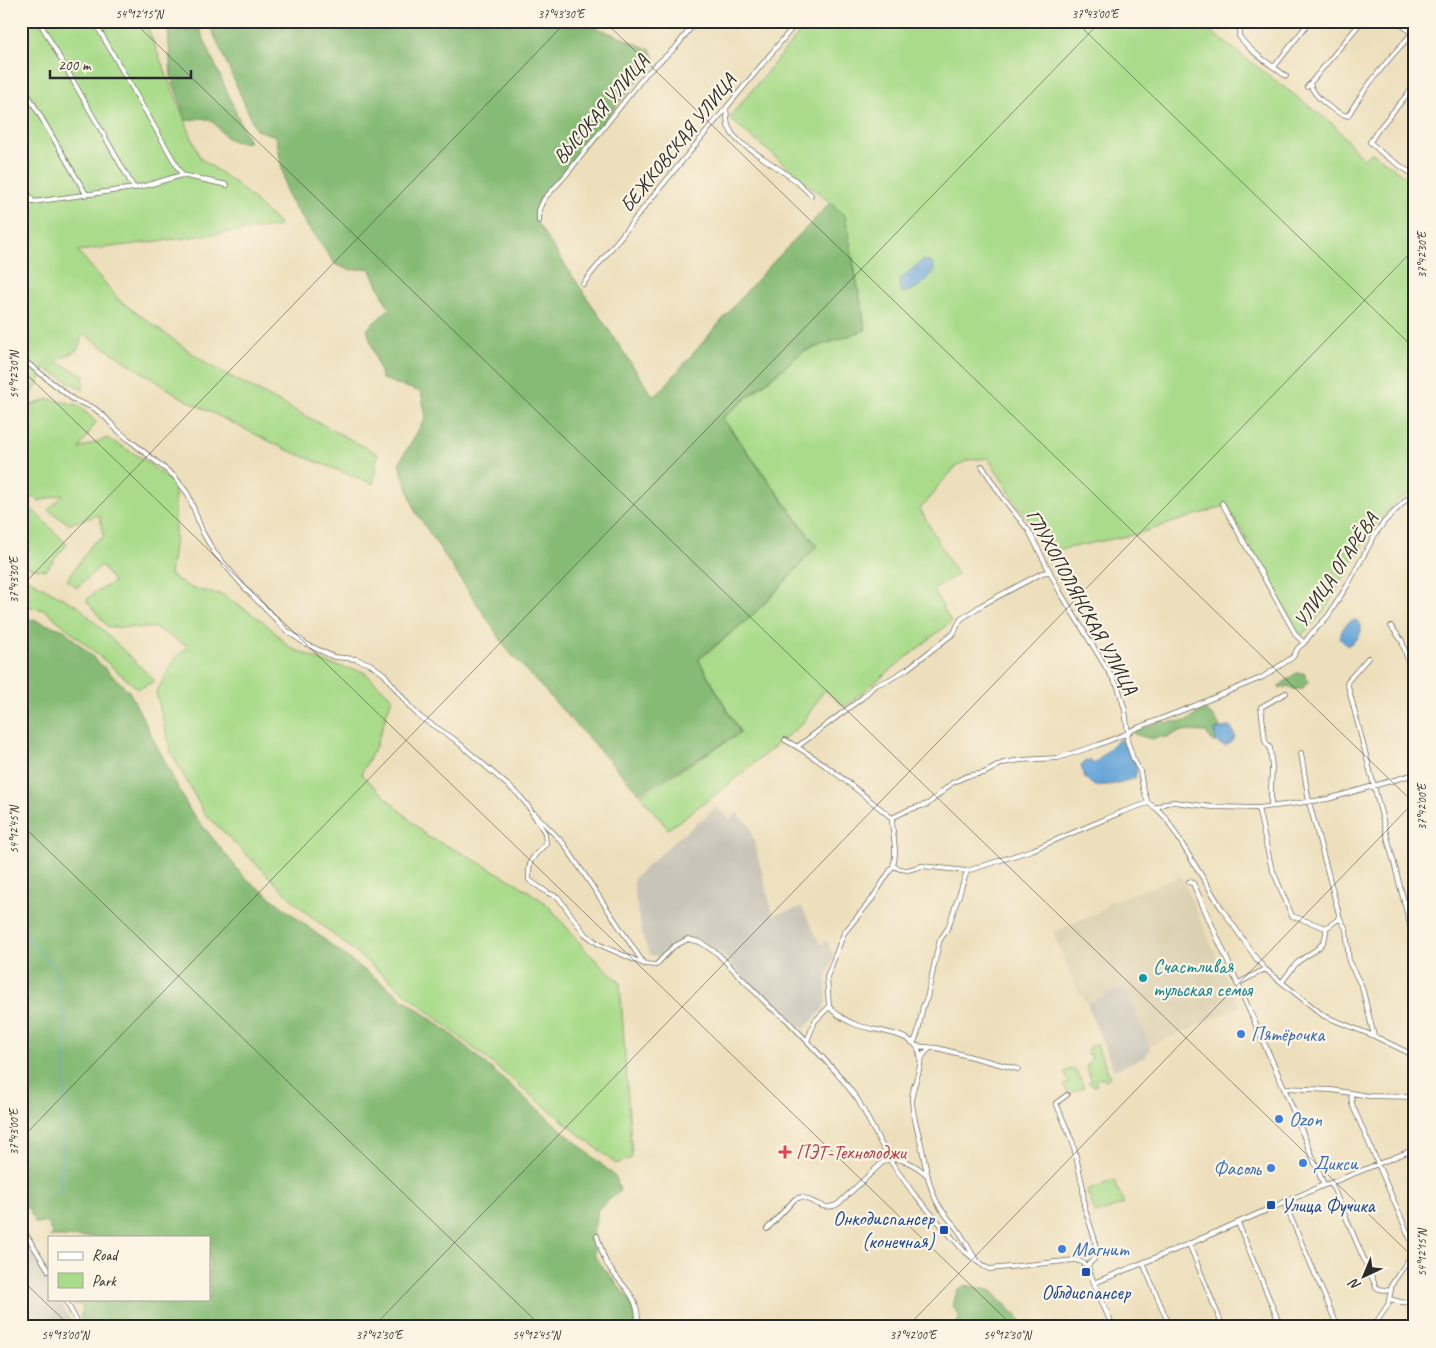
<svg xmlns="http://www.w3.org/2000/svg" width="1436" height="1348" font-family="Caveat,sans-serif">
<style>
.built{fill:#dbd0b1}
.industrial{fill:#c8c4b8}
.green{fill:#a9db8a;stroke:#6a835a}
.forest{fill:#86bb76;stroke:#587350}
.water{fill:#66a6d9;stroke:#486882}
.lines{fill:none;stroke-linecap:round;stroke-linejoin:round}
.stream{stroke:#66a6d9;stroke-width:1}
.minor-casing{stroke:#6f6a5e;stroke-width:5.5}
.tertiary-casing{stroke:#6f6a5e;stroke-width:6}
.minor{stroke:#fff;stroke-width:4}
.tertiary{stroke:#fff;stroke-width:4.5}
.ticks{fill:none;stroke:#2b2b2b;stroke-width:1;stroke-opacity:0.45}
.culture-dot{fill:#0f9aa8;stroke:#fcf5e5;stroke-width:2}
.shop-dot{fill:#3f7fe0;stroke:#fcf5e5;stroke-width:2}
.health-dot{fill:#e0444e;stroke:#fcf5e5;stroke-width:2}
.transit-dot{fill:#1a4fb4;stroke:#fcf5e5;stroke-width:2}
.labels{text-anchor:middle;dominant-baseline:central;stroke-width:4.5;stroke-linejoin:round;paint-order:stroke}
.street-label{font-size:20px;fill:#2b2b2b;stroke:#fcf5e5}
.culture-label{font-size:20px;fill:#0d838f;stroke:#fcf5e5;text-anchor:start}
.shop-label{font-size:20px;fill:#366cbe;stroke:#fcf5e5;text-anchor:start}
.health-label{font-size:20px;fill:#be3a42;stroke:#fcf5e5;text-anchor:start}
.transit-label{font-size:20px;fill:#164399;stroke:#fcf5e5;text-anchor:start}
.neatline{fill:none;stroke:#2b2b2b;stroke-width:2}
.ticks-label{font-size:12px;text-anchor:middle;fill:#2b2b2b}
</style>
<rect width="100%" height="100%" fill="#fcf5e5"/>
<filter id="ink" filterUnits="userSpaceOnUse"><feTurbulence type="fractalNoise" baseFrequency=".02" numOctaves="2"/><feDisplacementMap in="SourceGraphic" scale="10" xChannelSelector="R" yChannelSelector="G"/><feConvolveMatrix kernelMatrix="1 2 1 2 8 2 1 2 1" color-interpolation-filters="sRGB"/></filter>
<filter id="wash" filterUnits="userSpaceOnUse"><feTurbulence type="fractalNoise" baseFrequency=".0096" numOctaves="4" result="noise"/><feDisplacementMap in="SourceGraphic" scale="20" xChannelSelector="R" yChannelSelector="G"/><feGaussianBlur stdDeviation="1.12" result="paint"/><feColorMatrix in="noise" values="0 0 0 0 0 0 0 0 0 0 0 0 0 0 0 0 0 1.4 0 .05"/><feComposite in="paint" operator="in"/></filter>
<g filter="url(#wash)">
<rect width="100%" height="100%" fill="#eddfbc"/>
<path class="built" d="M1181,876l58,131 -89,39 -26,-59 -37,17 -5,-10 -3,1 -26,-63 50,-22 4,-7z"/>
<path class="industrial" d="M716,808h2l12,12 7,-7 13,13 23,89 29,-8 18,37 7,-3 7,16 -8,22 1,19 -4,11 -19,20 -9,-8 -24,-15 -51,-54 -19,-11 -14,-4 -14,8 -12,12 -11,-2 -7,-17 -9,-48v-12l37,-34z
M1124,987l26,59 -2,7 -3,4 -31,13 -27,-66z
M21,1234l5,7 23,41v17h9l16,28h-53z"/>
<path class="green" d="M21,21h124l55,137 38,27 43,41 -203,25 41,49 88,64 171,90 -5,30 -86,-34 -103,-51 -101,-65 -5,15 -22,13 28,13 -1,15 -39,-22 -5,14 -14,25 24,-8 29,6 18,17 -17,27 28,-11 33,19 35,27v54l-5,37 21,13 32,7 41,27 27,26 39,16 34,8 28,26 -16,48 -15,28 67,63 32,15 58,32 29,20 40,48 33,30 12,176 -16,6 -314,-255 -98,-96 -33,-61 -15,-59 21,-38 12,-8 -33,-19 -48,-1 -22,-27 8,-7 20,-11 -13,-17 -24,23 -10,-8 26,-37 11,-6 -5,-22 -30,9 -21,-14 16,-16 -25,7 -7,-5 -3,10 38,38 -21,26 -15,-2 -10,-6z
M809,21h388l137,104 29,34 9,-7 43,32v306l-21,13 -31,39 -39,70 -24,25 -73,-132 -90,29 -84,17 -34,-44 -31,-49 -19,2 -11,5 -21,22 -3,7 -14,15 37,66 -24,14 18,33 -107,85 -19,-17 -6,8 -16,25 -79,65 -56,41 -28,-34 101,-62 -42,-73 53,-44 29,-29 36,-41 -94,-128 80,-66 63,-22 -21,-115 -116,-97z
M21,575l58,32 76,74 -17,8 -93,-79 -24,-5z
M1096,1043l14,34 -5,3 -2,-3 -8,3 2,5 -3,1 -6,-4 4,-2 -6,-12 6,-12 -1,-2 -3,1 -1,-4 2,-4z
M1074,1068l4,6 6,13 -16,7 -4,-9 5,-2 -5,-11z
M1114,1180l10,24 -28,10 -9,-23z"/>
<path class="forest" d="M165,21h31l53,121c-31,3 -25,-18 -43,-23 -6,-2 -14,1 -20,2l-15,-45 -3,-48z
M208,21h373l70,29 4,8 -91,114 -22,23 -6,13 1,15 116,173 6,-3 101,-117 70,-73 15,12 20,115 -62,21 -81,67 94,128 -35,40 -29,30 -54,43 42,74 -101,60 -130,-141 -94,-141 -16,-48 27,-46 -5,-25 -39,-13 -15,-50 22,-20 -19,-41 -20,2 -14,-5 -27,-36 -22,-34 -11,-59 -20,-6z
M21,616l43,14 65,61 60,118 54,67 105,82 102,75 166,144 4,14 -22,18 -5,24 2,24 35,43 5,14 -1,13h-549l-5,-10 3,-8 -2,-4 -8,-1 -3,-5h139v-62h-159l2,-4 -5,-10h-12l-7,-16 -7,3z
M1296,673h8l4,9 -6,7h-9l-5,-3 -8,3 -1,-3 7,-5z
M1206,711c7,5 12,9 14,17l-4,1 -2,5 4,6 -2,2h-3l-7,-10 -23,-1 -8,2 -6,4h-11l-6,2 -18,-5v-4l16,-4 11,-6 7,3c7,-3 13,0 20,-3 9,-5 7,-7 18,-9z
M966,1285l26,6 36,36h-75l7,-9 -7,-12 4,-16z"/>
<path class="water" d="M923,260l9,3 3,7c-10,13 -17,19 -33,23l-3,-7 1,-7z
M1356,620l4,3c4,12 -4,17 -13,23l-7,-7c1,-10 7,-18 16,-19z
M1229,727l4,3 2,7 -4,6 -6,3c-10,-2 -10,-6 -10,-15l5,-3z
M1118,740h4l12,20 3,9 -2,9 -20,6 -20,2c-8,-5 -13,-11 -14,-21l4,-4 5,-1 3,4 3,-2z"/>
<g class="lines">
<path class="stream" d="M21,930l33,37 11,52v78l-5,100"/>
</g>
</g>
<g filter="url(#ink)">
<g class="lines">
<g class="minor-casing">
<path id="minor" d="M39,21l95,167
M94,21l88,154
M1246,21l-6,9 -1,6c12,17 31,28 47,40
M1397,21l10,8 8,9
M1274,67l36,-46
M21,83l65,111
M1310,84c4,13 24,29 38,32 11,-20 27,-40 42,-58 8,-10 18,-18 25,-30
M1415,85l-37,45 -8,12 13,12 32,22
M1307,87l55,-66
M726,108l2,18 5,9 8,8 54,37 16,15
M21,181l12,21
M21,198l12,4 101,-14 14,-3 34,-10 45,10
M539,221v-11l5,-11 22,-24 80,-101 30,-27 20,-26
M583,284l67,-84 148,-179
M21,358l53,42 20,8 11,9 10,11 13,11 46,37 14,18 15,39 11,19 30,35 43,44 19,13 28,13 22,2 14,5 14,10 26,33 10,10 34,22 64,55 10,12 17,27 1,11c-14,13 -18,16 -17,36l19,13 10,4 27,37 15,11 44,19 12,1 17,-18 15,-8 12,3 18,12 51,52 18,14 51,54 20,26 31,59 24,34 50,57 16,13
M1222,503l74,132 8,8 -6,5 -5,9 -30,20 -67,28 -64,25 -4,3 -1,7 6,18 7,13 3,17 5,15 8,5 10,10 56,91 36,52 7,8 59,47 50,20 41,20
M1415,571l-2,6 2,4
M1391,626l11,15 13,44
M1304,643l6,-8 18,-19 19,-30 29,-53 9,-12 22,-22 8,-4
M1368,658l-21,24 68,262
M785,740c39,21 73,51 107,78 0,17 6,32 1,48l-21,33 -28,34 -17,44 2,30c8,8 17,14 28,18 17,6 49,7 60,22 10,17 -5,35 -5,52 0,14 5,28 8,41 5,20 7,43 17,62 6,13 18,22 25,34 8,12 13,29 28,33l85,-9c14,2 14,11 19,23
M797,747l65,-49 13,-13 14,-5 18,-11 47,-36 3,-7 4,-7 21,-14 60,-32 6,-1
M1301,753l8,49 31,116 6,11 3,33 13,25 12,49
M1271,806v-17l1,-22 -2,-19 -5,-7 -4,-34 25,-14
M1156,808l10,-5 8,-1 38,5 46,1 26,-3 44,-6 87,-25
M1258,808l13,58 21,50 34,12 14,-10
M534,813l30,31 80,120
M892,818l16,-8 20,-6 24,-21 15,-7 17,-3 19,-10 18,-3 37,-2 40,-13 30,-12 -3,-23 -7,-23 -58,-95 -31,-61 -27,-34 -20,-31
M893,866l7,3 8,1 14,-4 45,5 65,-21 90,-38 26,-9
M1404,903l11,-4
M1282,982c5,-6 9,-13 15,-19 13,-12 30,-13 29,-35
M1237,984l28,-15
M807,1041l8,-20 14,-14
M911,1042l4,-2 3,-8 5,-26 4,-8 11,-51 2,-7 8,-12 19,-57
M916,1046l21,2 81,21
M921,1060l3,-6 6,-6
M1284,1088l48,2 37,6 46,1
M1351,1094l1,10 63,146 -23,34 -4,21 -15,22
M1067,1095l-11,8 17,40 10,45 1,18 11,34 1,14 -2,5 -7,7
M1331,1183l84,-34
M1324,1185l7,-2 45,104 3,2 12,2
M1284,1202l54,125
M21,1223l6,13 22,35
M1238,1223l43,104
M767,1229l28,-30 7,-2c12,4 23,15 36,7l46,-43c17,-6 32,4 44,15
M597,1236c3,8 5,18 9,26 15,26 34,30 32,65
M1189,1244l34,83
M1143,1263l27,64
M65,1299l15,28
M1390,1299l10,3 15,1"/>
</g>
<g class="tertiary-casing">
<path id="tertiary" d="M1113,1327l-19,-44 95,-39 135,-59 -40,-97 -91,-205 -4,-1"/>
</g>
<use href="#minor" class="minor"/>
<use href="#tertiary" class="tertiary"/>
</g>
</g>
<path class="ticks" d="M133,21l1282,1238M604,21l811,783M1075,21l340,328M21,34l13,-13M21,369l993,958M21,587l546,-566M21,824l521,503M21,1139l1080,-1118M21,1279l50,48M373,1327l1042,-1079M907,1327l508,-526"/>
<circle class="culture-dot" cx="1143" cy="978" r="5"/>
<g class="shop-dot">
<circle cx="1241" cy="1034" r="5"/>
<circle cx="1279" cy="1119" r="5"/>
<circle cx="1303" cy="1163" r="5"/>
<circle cx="1271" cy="1168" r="5"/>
<circle cx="1062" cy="1249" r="5"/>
</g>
<path class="health-dot" d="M782.5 1144.5h5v5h5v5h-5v5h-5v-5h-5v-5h5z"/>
<g class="transit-dot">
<rect x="1266" y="1200" width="10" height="10" rx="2.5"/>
<rect x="939" y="1225" width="10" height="10" rx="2.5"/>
<rect x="1081" y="1267" width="10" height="10" rx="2.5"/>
</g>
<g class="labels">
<g class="street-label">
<text transform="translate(601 109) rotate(-50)">ВЫСОКАЯ УЛИЦА</text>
<text transform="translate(678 143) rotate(-51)">БЕЖКОВСКАЯ УЛИЦА</text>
<text transform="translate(1336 570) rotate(-56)">УЛИЦА ОГАРЁВА</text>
<text transform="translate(1082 602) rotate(61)">ГЛУХОПОЛЯНСКАЯ УЛИЦА</text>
</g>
<g class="culture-label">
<text x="1153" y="966">Счастливая<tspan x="1153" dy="23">тульская семья</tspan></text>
</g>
<g class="shop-label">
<text x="1251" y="1034">Пятёрочка</text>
<text x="1289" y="1119">Ozon</text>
<text x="1313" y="1163">Дикси</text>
<text x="1261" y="1168" text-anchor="end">Фасоль</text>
<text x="1072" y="1249">Магнит</text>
</g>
<g class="health-label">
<text x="796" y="1152">ПЭТ-Технолоджи</text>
</g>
<g class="transit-label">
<text x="1281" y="1205">Улица Фучика</text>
<text x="934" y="1218" text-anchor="end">Онкодиспансер<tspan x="934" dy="23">(конечная)</tspan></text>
<text x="1086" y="1292" text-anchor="middle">Облдиспансер</text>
</g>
</g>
<rect width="1436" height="1348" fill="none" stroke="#fcf5e5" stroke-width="55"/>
<rect x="48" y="1236" width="162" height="65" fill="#fcf5e5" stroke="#a8a49b"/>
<rect x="58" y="1252" width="25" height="8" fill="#ffffff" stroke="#a8a49b"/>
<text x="92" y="1260" font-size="15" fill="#2b2b2b">Road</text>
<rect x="58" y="1273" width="25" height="15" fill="#a9db8a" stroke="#a8a49b"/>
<text x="92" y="1286" font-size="15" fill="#2b2b2b">Park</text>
<g transform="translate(1364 1276) rotate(224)" stroke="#fcf5e5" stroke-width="4" paint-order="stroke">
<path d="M0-4L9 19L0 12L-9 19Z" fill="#2b2b2b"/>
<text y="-8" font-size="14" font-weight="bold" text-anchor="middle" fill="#2b2b2b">N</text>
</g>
<path d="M50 70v8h141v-8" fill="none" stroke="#2b2b2b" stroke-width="2.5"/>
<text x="58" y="70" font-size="15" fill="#2b2b2b" stroke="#fcf5e5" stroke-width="4" paint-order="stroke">200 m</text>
<rect x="28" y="28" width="1380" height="1292" class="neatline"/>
<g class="ticks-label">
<text x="139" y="18">54°12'15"N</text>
<text x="561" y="18">37°43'30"E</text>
<text x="1095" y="18">37°43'00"E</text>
<text transform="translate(1422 255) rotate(-90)" y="4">37°42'30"E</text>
<text transform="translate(14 375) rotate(-90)" y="4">54°12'30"N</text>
<text transform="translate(14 580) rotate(-90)" y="4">37°43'30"E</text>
<text transform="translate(1422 807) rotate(-90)" y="4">37°42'00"E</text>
<text transform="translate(14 830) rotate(-90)" y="4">54°12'45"N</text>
<text transform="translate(14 1132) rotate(-90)" y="4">37°43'00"E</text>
<text transform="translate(1422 1253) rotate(-90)" y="4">54°12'15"N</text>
<text x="65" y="1339">54°13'00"N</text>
<text x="379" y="1339">37°42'30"E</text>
<text x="536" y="1339">54°12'45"N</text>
<text x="913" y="1339">37°42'00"E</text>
<text x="1007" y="1339">54°12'30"N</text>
</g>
</svg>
